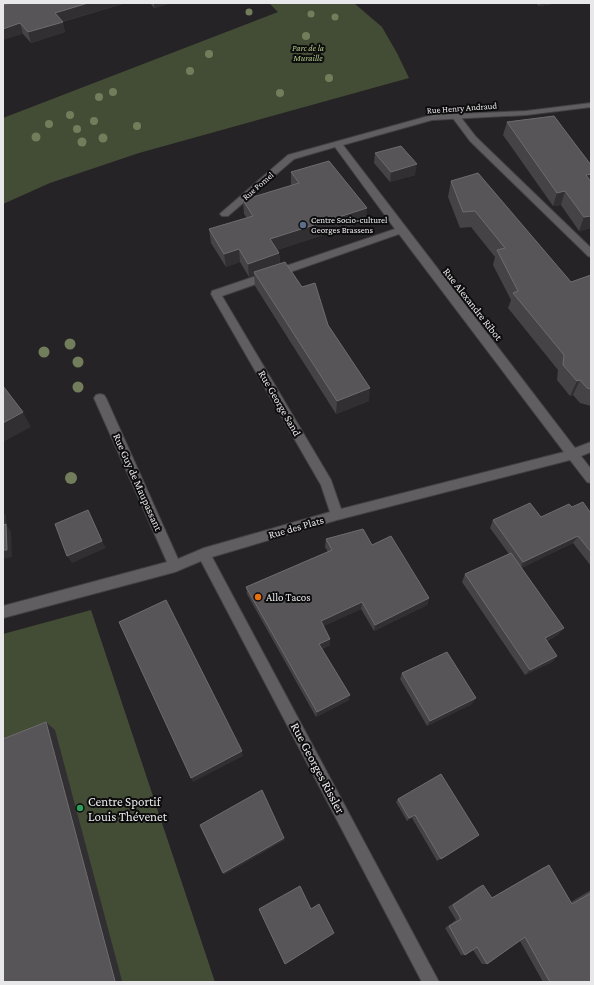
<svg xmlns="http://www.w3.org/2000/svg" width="594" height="985" font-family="'Crimson Pro',serif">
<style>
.green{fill:#434c35}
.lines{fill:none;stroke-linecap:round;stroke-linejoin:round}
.service-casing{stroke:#434143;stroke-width:2}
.minor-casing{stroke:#434143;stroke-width:2}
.service{fill:#615e61;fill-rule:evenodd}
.minor{fill:#615e61;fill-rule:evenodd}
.tree{fill:#727e5b}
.wall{fill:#454346}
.shaded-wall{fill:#312f32}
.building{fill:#575558;stroke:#6e6c6e}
.service-dot{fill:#5c6f8a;stroke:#0e0d0e;stroke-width:1.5}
.food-dot{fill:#e8710a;stroke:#0e0d0e;stroke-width:1.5}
.leisure-dot{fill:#2e9e5b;stroke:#0e0d0e;stroke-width:1.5}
.labels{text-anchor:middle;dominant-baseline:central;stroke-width:4;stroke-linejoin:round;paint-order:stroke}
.far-park-label{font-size:9px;font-style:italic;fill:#b1c987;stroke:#0e0d0e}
.far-street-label{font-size:9px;fill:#e8e7e9;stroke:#0e0d0e}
.far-poi-label{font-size:9px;fill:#e8e7e9;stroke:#0e0d0e;text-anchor:start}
.street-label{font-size:11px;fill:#e8e7e9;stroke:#0e0d0e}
.poi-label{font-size:11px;fill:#e8e7e9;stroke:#0e0d0e;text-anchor:start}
.near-street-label{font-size:13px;fill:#e8e7e9;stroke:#0e0d0e}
.near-poi-label{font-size:13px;fill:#e8e7e9;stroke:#0e0d0e;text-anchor:start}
</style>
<rect width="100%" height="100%" fill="#262326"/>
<path class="green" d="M269,3h85l28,24 15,26 12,25 -270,75 -89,30 -47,21v-86l275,-106z
M91,610l124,372h-212v-348z"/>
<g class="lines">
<g class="service-casing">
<path id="service" d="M456,114l3,1 17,22 115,111v9l-3,-1 -118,-115 -18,-24z"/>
</g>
<g class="minor-casing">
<path id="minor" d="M591,103v4l-65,8 -94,5 -89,25 232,303 16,-6v10l-10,4 10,13v14l-4,-1 -17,-22 -233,60 -125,37 227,425h-17l-221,-421 -26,11 -172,46v-12l164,-44 -73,-164 2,-3 4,-1 4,1 2,3 72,161 26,-11 126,-36 -9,-27 -110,-191 1,-3 183,-62 -60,-82 -41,12 -66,57h-6l-2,-2 2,-2 66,-57 144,-40 94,-4zM399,234l165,218 -223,57 -10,-29 -109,-184z"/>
</g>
<use href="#service" class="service"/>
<use href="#minor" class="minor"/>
</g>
<g class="tree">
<circle cx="249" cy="12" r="3.5"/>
<circle cx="311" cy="14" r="3.5"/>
<circle cx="335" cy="17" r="3.5"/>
<circle cx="306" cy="36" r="4"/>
<circle cx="209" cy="54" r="4"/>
<circle cx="190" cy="71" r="4"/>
<circle cx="329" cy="78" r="4"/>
<circle cx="113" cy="92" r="4"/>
<circle cx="280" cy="93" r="4"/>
<circle cx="99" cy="97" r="4"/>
<circle cx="70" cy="115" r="4"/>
<circle cx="94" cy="121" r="4"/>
<circle cx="49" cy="124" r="4"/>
<circle cx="137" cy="126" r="4"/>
<circle cx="77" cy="129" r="4"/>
<circle cx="36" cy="137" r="4.5"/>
<circle cx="103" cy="138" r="4.5"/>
<circle cx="82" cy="142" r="4.5"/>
<circle cx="70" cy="344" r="5.5"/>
<circle cx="44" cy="352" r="5.5"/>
<circle cx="78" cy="362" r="5.5"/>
<circle cx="78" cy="387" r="5.5"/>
<circle cx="71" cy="478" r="6"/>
</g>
<path class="wall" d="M3,3h123l-64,19 3,10 -34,11 -8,-9z
M150,3h21l-17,5z
M536,3h23l-20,3z
M507,122l84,43v63l-12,3 -18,-26 -8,1 -50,-71z
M375,153l40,22 -25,7 -16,-19z
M291,172l75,49 -89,29 2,3 1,10 48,62 41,76 -33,13 -81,-128 -1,-11 -5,2 -9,-15 -14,5 -15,-24 -2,-14 38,-11 -3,-4 -1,-14 48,-14z
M451,181l120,101 20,-7v131l-11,-3 -7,-8 -3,1 -13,-16 1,-10 -50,-62 3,-8 -18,-35 2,-8 -24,-30 -11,1 -12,-31z
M572,507l18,5 1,-1v55l-18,-23 -52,25 38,66 -12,7 10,15 -5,6 -27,13 -63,-93 3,-8 44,-20 -19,-26 3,-8 48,-3z
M326,539l46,6 57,53 -2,7 -53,26 -13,-22 -38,17 7,13v6l-8,4 27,51 -33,17 -69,-123 -1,-7 82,-35 -3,-5z
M402,673l70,31 -45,22 -27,-47z
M398,799l77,39 -38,23 -25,-43 -5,3 -11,-19z
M549,865l22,37 20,-12v92h-48l-23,-41 -33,23h-5l-9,-14 -8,5h-4l-16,-27 11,-8 -8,-13 30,-20 5,-2 8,13 51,-30z"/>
<path class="shaded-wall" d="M88,3h38l-69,20 -2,-10z
M154,3h17l-17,5z
M540,3h19l-20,3z
M63,22l2,10 -34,11 -3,-11z
M20,23l3,11 -20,6v-11z
M417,164l-2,11 -25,7 1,-10z
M591,174v13l-5,-12z
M565,191l-4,14 -8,1 4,-13z
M367,208l-1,13 -95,31 -1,-13z
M591,216v12l-12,3 5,-14z
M239,249l1,13 -14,5 -2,-13z
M279,253l1,13 -26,6v3l-5,2 -1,-13z
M580,380l-7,15 -3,1 7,-15z
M370,388l-1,13 -33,13 1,-13z
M23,412l8,15 -28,15v-19z
M3,511l3,5 1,10 4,6 1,25 -9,2z
M578,536l-5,7 -53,26 3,-7z
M102,541l4,7 -34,15 -5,-7z
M429,598l-2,7 -53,26 1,-6z
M362,602l-1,7 -41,19 1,-7z
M564,628l-5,6 -19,10 5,-6z
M330,639v6l-11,5v-6z
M557,656l-5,6 -27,13 5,-5z
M350,695l-1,5 -33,17 1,-5z
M476,698l-4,6 -45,22 3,-5z
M46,722l9,8 67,251 -2,1h-7z
M242,751l1,5 -50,26 -2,-4z
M415,815l-3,3 -5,3 2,-3z
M284,838l1,2 -61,35 -1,-2z"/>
<path class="building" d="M9,3h79l-33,10 8,9 -35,10 -8,-9 -17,6v-24z
M554,116l37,49v9l-5,1 5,7v34l-7,1 -19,-26 -8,2 -50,-71z
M401,146l16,18 -26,8 -16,-19z
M329,161l38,47 -97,31 9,14 -31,11 -9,-15 -15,5 -15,-25 44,-13 -10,-16 56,-17 -8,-11z
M478,173l93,109 20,-7v114l-4,-1 -7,-8 -3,1 -14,-16 1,-10 -51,-62 5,-2 -21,-41 8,-2 -30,-37 -12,1 -12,-31z
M285,262l17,25 13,-4 13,42 42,63 -33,13 -83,-129z
M3,386l20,26 -20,11z
M583,502l7,10 1,-1v41l-13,-16 -55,26 -30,-42 37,-17 11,14 28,-13 3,3z
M88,510l14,31 -35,15 -12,-32z
M6,524l1,26h-4v-25z
M363,529l9,16 19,-9 38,62 -54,27 -13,-23 -41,19 9,18 -11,5 31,51 -33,17 -71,-125 86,-37 -6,-11z
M511,553l53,75 -19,10 12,18 -27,14 -65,-96z
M166,600l76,151 -51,27 -72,-156z
M447,652l29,46 -46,23 -28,-48z
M46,722l69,259 -2,1h-110v-243z
M441,774l38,61 -38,24 -26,-44 -6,3 -11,-19z
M262,790l22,48 -61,35 -23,-48z
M549,865l23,39 19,-11v89h-41l-25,-45 -38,27 -10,-17 -12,8 -16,-29 12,-7 -8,-14 30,-20 9,13z
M300,886l11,23 8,-5 15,29 -49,31 -26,-55z"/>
<circle class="service-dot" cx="303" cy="225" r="4"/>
<circle class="food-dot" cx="258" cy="597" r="4"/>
<circle class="leisure-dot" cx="80" cy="808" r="4"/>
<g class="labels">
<g class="far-park-label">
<text x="308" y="48">Parc de la<tspan x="308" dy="10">Muraille</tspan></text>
</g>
<g class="far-street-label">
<text transform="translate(462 108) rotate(-4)">Rue Henry Andraud</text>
<text transform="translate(258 186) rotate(-41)">Rue Pomel</text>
</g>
<g class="far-poi-label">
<text x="311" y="220">Centre Socio-culturel<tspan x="311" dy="10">Georges Brassens</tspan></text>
</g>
<g class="street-label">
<text transform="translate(473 304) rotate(52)">Rue Alexandre Ribot</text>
<text transform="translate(280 403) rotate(60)">Rue George Sand</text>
<text transform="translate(138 482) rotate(66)">Rue Guy de Maupassant</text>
<text transform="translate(296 527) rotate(-16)">Rue des Plats</text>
</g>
<g class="poi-label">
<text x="266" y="597">Allo Tacos</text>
</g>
<g class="near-street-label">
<text transform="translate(318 768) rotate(62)">Rue Georges Rissler</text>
</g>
<g class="near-poi-label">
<text x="88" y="801">Centre Sportif<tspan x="88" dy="15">Louis Thévenet</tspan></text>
</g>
</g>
<rect width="594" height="985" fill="none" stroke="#e8e7e9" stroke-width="8"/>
</svg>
